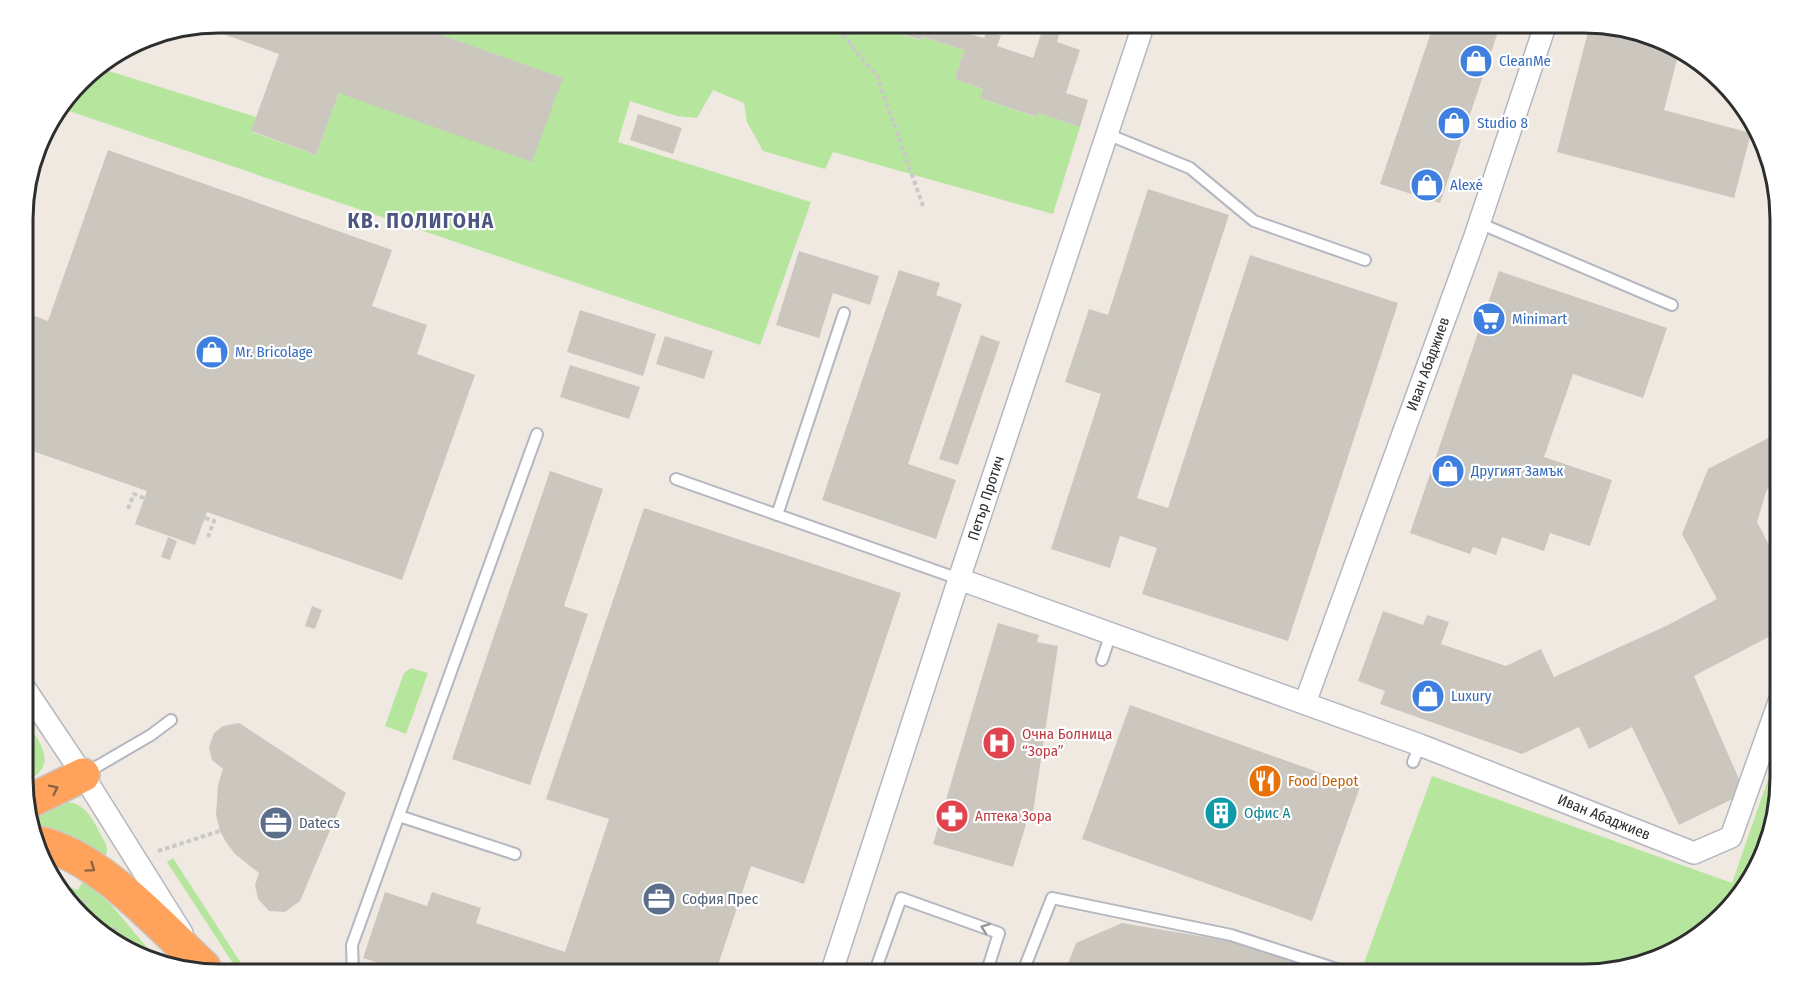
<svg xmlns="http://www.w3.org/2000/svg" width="1803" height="997" font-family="'Fira Sans Condensed',sans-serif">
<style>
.green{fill:#b6e59e}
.building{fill:#cbc7bf}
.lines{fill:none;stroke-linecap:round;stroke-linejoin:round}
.lane-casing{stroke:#b4b7c1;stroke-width:14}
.street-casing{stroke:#b4b7c1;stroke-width:24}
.highway-casing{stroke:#c9c9c9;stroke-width:36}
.path{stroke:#c9c9c9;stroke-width:4;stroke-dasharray:4.5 3;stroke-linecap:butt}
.lane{stroke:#fff;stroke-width:10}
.street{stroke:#fff;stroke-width:21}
.highway{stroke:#ffa35c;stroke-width:33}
.oneway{stroke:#8c6343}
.oneway2{stroke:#969696}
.labels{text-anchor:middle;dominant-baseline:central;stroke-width:4.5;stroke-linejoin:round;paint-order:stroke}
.shop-label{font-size:15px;fill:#366cbe;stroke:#fff;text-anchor:start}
.street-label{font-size:15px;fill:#2e2e2e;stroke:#fff}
.health-label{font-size:15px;fill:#be3a42;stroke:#fff;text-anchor:start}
.food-label{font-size:15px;fill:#c56008;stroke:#fff;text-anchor:start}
.culture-label{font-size:15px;fill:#0d838f;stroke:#fff;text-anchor:start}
.service-label{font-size:15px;fill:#4e5e75;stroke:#fff;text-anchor:start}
.district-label{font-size:21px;font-weight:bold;letter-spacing:1.5px;fill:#4d5680;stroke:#fff}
.rim{fill:none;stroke:#2e2e2e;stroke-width:3}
</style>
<rect width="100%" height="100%" fill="#efe9e1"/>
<path class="green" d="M408,23h281l13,4 2,-4h161l55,17 2,-3 42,13 -9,29 28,10 -3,9 56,19 2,-4 42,14 -27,87 -220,-62 -8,17 -62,-18 -16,-29 -3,-19 -31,-13 -16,28 -20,-2 -47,-15 -12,41 193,60 -51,143 -691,-234c5,-18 11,-34 27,-44l160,50 -4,15 64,23 23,-62 223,-15z
M411,668l17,5 -22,61 -21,-8 19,-53z
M24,718c16,25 37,47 0,65z
M1780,745v45l-26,86 -61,66 -97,32h-199l-33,-11 68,-187 300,107z
M68,802c21,2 29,27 38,42l1,6 -1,5 -5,1 -62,-28h-6l-3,-9 31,-16z
M173,858l75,116h-8l-73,-112z
M53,881l25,9 5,-9 14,10 16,16 42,50 -34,-9 -65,-61z"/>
<path class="building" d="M219,22l189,1 155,55 -31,84 -193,-69 -23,62 -65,-24 28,-77 -78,-28z
M867,23h101l4,1 -3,10 15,4 3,-7 14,5 -4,10 36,12 11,-33 16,6 -3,11 23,8 -14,43 22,7 -8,27 -42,-14 -1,4 -57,-19 3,-9 -28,-10 9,-29 -42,-13 -1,3z
M1434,23h67l-61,180 -60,-19z
M1590,24l90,24 -16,62 87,23 -17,65 -177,-46z
M638,114l44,14 -9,26 -43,-14z
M108,150l284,100 -20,56 55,19 -10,29 58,21 -73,205 -195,-68 -12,33 -60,-21 12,-33 -123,-43v-136l24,9z
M1148,189l81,26 -92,283 31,10 82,-253 148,48 -110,338 -146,-47 15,-46 -37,-12 -10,32 -59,-19 50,-155 -36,-12 24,-73 19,6z
M799,251l80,25 -9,29 -37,-12 -14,45 -43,-13z
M899,270l41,13 -4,12 26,9 -54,160 48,16 -20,59 -114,-39z
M1499,271l168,57 -24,70 -70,-24 -29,83 68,23 -22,66 -40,-13 -6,18 -42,-14 -6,18 -23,-8 -3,7 -60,-21z
M580,310l76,24 -13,42 -76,-24z
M981,335l19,7 -42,123 -19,-6z
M665,336l48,15 -9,28 -48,-15z
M1780,350v36l-12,-5z
M570,365l70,22 -11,32 -69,-22z
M1780,432v51l-13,6 -10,33 23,44v65l-86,45 51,117 -66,32 -47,-98 -43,22 -10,-22 -57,27 -142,-50 5,-13 -27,-10 25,-70 40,14 4,-10 22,7 -8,22 65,22 35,-17 13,28 114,-52 49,-26 -35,-65 26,-65z
M550,471l53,18 -39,117 24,8 -58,171 -78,-26z
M644,508l257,85 -97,291 -53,-18 -36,108h-302l-50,-16 22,-66 42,14 5,-14 49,16 -5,15 89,29 44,-133 -63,-20z
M168,537l9,4 -7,19 -9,-3z
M312,606l10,4 -7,19 -10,-3z
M998,623l41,12 -2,7 21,4 -26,173 -4,-1 -15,49 -80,-23z
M1130,705l230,82 -48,134 -230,-82z
M239,723l107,70 -46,108 -15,11 -16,-1 -11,-12 -3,-14 4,-12 -24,-19 -9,-12 -6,-11 -4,-16 2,-30 5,-16 -11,-9 -3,-13 5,-14 9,-7z
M1122,923l125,21 92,30h-275l12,-31z"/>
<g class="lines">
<g class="lane-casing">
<path id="lane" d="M1107,134l83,34 64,53 111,39
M1479,223l193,82
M676,479l283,100
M777,515l67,-202
M1102,660l9,-27
M1413,762l7,-17
M84,774l67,-39 20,-15
M399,816l116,38
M353,974l-1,-29 185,-511
M874,974l27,-76 98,35 -13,41
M1022,974l30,-76 179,37 121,39"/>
</g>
<g class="street-casing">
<path id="street" d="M959,579l461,166 274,108 37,-16 49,-138
M24,687l59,88 99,158
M1305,703l170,-467 71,-213
M831,974l128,-395 185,-556"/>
</g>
<g class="highway-casing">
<path id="highway" d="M24,804l59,-29
M39,843c60,13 121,83 165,124"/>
</g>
<path class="path" d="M833,23l44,53 46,130
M128,509l6,-15 10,4
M205,518l9,3 -6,16
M158,851l62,-20
M81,911l4,-11
M108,936l10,-10"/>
<use href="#lane" class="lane"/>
<use href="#street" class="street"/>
<use href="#highway" class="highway"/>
</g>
<defs><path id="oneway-chevron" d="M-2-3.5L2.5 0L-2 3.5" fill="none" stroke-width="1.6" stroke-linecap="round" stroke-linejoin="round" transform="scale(1.5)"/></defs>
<g class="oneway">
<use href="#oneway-chevron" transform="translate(54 789) rotate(-26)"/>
<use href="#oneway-chevron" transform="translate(91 868) rotate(35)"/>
</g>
<use class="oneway2" href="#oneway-chevron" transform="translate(985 928) rotate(-160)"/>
<defs>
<g id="shop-disc" transform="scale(1.725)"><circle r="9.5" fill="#3f7fe0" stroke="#fff"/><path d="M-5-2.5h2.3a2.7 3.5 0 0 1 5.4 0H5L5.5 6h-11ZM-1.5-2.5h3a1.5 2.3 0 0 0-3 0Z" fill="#fff"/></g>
<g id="supermarket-disc" transform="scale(1.725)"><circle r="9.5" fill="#3f7fe0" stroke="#fff"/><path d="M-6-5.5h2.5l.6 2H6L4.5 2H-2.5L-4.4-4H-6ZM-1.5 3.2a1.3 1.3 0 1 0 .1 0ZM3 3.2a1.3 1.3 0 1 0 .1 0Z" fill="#fff"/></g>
<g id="hospital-disc" transform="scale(1.725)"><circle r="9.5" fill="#e0444e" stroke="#fff"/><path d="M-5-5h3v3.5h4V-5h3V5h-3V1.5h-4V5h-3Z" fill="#fff"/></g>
<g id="restaurant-disc" transform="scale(1.725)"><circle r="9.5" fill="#e8710a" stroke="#fff"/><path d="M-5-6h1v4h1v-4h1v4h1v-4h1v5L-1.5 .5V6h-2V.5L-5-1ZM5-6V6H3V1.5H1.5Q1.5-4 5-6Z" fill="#fff"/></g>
<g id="building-disc" transform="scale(1.725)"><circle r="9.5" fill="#0f9aa8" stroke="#fff"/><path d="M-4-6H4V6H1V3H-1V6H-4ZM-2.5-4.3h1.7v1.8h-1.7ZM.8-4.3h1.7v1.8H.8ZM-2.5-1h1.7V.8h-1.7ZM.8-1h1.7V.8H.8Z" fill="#fff"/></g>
<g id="pharmacy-disc" transform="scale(1.725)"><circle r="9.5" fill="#e0444e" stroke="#fff"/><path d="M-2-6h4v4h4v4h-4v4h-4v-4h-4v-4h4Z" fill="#fff"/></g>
<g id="office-disc" transform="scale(1.725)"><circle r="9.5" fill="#5c6f8a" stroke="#fff"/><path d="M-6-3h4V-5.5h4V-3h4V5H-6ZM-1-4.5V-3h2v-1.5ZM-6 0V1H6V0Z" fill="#fff"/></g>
</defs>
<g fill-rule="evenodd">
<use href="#shop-disc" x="1476" y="61"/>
<use href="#shop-disc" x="1454" y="123"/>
<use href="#shop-disc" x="1427" y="185"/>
<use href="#supermarket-disc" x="1489" y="319"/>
<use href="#shop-disc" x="212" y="352"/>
<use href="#shop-disc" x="1448" y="471"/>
<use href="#shop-disc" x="1428" y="696"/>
<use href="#hospital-disc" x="999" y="743"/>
<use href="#restaurant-disc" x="1265" y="781"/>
<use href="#building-disc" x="1221" y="813"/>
<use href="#pharmacy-disc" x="952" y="816"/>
<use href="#office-disc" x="276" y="823"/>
<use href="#office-disc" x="659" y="899"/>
</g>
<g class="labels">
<g class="shop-label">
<text x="1499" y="61">CleanMe</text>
<text x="1477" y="123">Studio 8</text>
<text x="1450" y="185">Alexé</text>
<text x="1512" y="319">Minimart</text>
<text x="235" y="352">Mr. Bricolage</text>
<text x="1471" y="471">Другият Замък</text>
<text x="1451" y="696">Luxury</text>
</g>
<g class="street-label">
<text transform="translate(1428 364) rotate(-70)">Иван Абаджиев</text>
<text transform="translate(986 498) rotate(-72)">Петър Протич</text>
<text transform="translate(1604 817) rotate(22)">Иван Абаджиев</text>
</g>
<g class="health-label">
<text x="1022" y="734">Очна Болница<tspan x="1022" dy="17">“Зора”</tspan></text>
<text x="975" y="816">Аптека Зора</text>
</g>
<g class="food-label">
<text x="1288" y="781">Food Depot</text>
</g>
<g class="culture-label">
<text x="1244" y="813">Офис А</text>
</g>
<g class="service-label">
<text x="299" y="823">Datecs</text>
<text x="682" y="899">София Прес</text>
</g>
<g class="district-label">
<text x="421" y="221">КВ. ПОЛИГОНА</text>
</g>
</g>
<path d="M0 0H1803V997H0ZM219 33H1584A186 186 0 0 1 1770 219V778A186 186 0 0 1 1584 964H219A186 186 0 0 1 33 778V219A186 186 0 0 1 219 33Z" fill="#fff" fill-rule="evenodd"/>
<path class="rim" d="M219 33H1584A186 186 0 0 1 1770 219V778A186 186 0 0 1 1584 964H219A186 186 0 0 1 33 778V219A186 186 0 0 1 219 33Z"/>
</svg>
